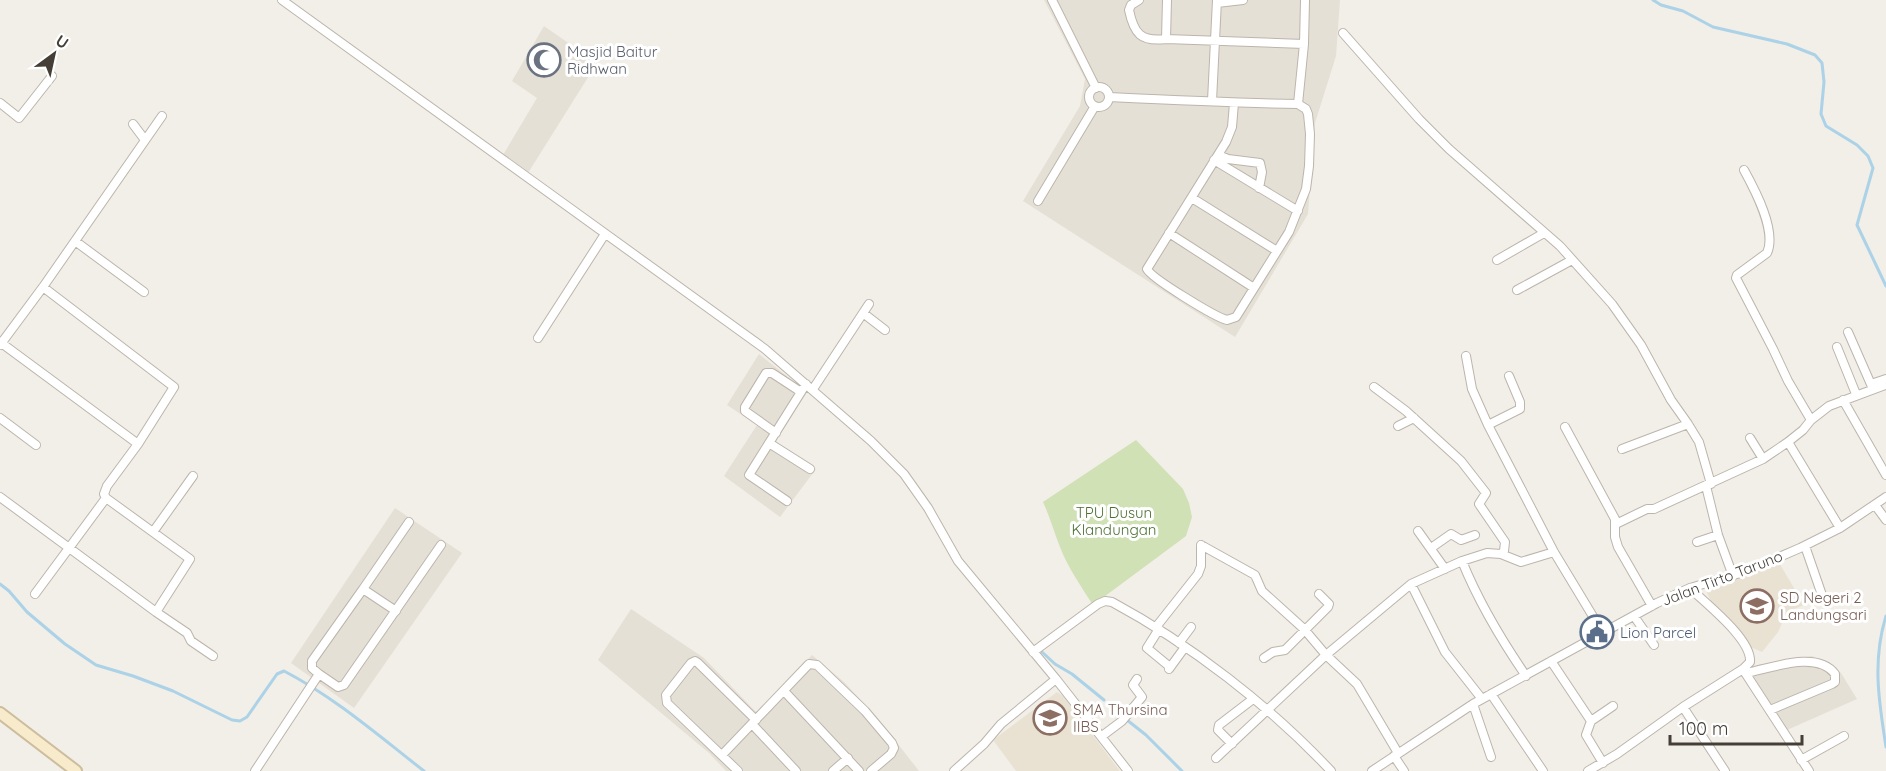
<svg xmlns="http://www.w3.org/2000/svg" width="1886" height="771" font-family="Quicksand,sans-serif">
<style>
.residential{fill:#e5e0d6}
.education{fill:#e9e2d3}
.green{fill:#d0e1b5}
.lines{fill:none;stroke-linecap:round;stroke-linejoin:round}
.stream{stroke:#abd2e7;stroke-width:3}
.street-casing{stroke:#bcb5ab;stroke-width:10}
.secondary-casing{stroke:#ccbd9d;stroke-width:14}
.street{stroke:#fff;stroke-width:8}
.secondary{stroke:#f8ebcc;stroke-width:10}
.labels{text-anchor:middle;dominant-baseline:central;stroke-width:6;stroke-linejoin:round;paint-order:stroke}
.worship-label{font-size:15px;fill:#5b616d;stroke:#fff;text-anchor:start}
.park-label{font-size:15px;fill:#4c6f32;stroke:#fff}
.street-label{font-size:15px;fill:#443e37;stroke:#fff}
.education-label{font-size:15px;fill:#785e54;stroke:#fff;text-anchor:start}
.service-label{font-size:15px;fill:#4e5e75;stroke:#fff;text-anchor:start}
</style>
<rect width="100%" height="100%" fill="#f2eee8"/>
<path class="residential" d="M1044,0h296l-4,56 -21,67 -7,91 -73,123 -212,-136 57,-95 5,-27z
M544,26l53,37 -69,110 -25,-18 34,-57 -25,-17z
M759,354l48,38 -32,50 41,27 -36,48 -56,-41 33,-51 -30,-20z
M395,508l67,45 -108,155 -63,-45z
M631,609l73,49 51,53 5,1 52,-57 32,27 32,34 43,55h-193l-17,-18 -111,-93z
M1812,656l16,6 13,11 16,26 -70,31 -34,-53 4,-12z"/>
<path class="education" d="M1778,561l26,44 -17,7 -9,20 -16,20 -14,-6 -34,-39 -7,-14 1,-5 42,-15z
M1057,692l6,4 57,75h-104l-23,-31z"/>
<path class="green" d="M1136,440l47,49 6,14 3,14 -6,19 -93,69c-12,-19 -25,-37 -33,-58 -6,-15 -10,-30 -17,-45z"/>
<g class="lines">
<path class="stream" d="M1653,0l8,5 22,6 30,16 74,17 28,11 7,8 2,19 -3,32 5,12 31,19 11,11 5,12 -16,57 29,61
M0,584l9,7 18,21 38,32 31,21 37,11 40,15 59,29 8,1 7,-4 30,-43 7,-3c50,26 95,65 140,100
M1886,616c-14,45 -7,86 0,131
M1042,652l13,12 17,10 32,26
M1127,720l19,15 36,36"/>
<g class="street-casing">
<path id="street" d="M282,0l483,349 106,92 33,33 24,34 30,53 98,118 72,92
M1052,0l44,88
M1139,0l-8,5 -2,5c5,24 12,32 37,29
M1167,0l-1,39 138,5
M1217,3l26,-3
M1343,33l76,86 30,30 111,97 52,58 29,41 30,55 17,24 11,18 12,42
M1089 97a10 10 0 1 1 20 0a10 10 0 1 1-20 0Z
M1109,97c63,3 126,6 189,7l6,-60 1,-44
M1212,101l5,-101
M0,103l19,15 33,-42
M1234,103l-2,24 -6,15 -79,127c4,9 68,48 80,51l9,-3 53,-85 17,-43 3,-23 1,-32 -2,-20 -2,-5 -8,-5
M133,124l12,16
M1218,155l10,4 32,4 2,9 -3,16
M1214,160l84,51
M1744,170c11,20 33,61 23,83l-30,22 -1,3 37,71 15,32 23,39
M1192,198l85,53
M1038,201l57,-95
M1169,233l85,55
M75,241l69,51
M1497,260l47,-27
M43,287l131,100 -36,57
M1517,290l55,-30
M863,313l22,17
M1848,332l25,57
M538,338l67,-104
M0,342l138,102 -31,42 -3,8 2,4 84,61 -34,53
M0,345l43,-58 119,-171
M1837,347l19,47
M1466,356l6,33 16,36 66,127 49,81
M1871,384l15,-5
M1374,387l32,24 55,50 25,32 -7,11 26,38 -1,9 -3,3
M813,389l56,-85
M1843,400l43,75
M0,418l36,27
M1488,425l32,-16v-7l-11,-26
M1398,426l16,-8
M1565,427l50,92v18l3,10 34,59
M776,433l-31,-22v-4l21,-34h6l29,19
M1750,438l13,21
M1788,442l52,86
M769,443l41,26
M1622,449l66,-25
M1706,486l12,49 15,41
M0,497l156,115 31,21 4,8 22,15
M787,501l-38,-26 57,-91
M1875,505l11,15
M1616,524l31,-15h7l109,-50 25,-17 15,-12 8,-10 18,-14 56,-21
M1418,531l27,38
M153,532l40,-56
M1697,542l21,-7
M1201,545l54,30 7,16 42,38 22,26 31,29 41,69
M1805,546l18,52
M1431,548l20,-14 10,6 14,-5
M1462,561c17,42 38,77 64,115
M1411,584l34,68 37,47
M363,589l46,-67
M35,594l71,-96
M1634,616l20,29
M1156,627l42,-53 3,-8v-21
M1159,629l-12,19 23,19
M1179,643l12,-16
M1033,652l65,-48 7,-3 7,1c78,42 158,104 219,169
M1264,658l9,-6 12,-2 43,-43 1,-3 -10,-10
M1551,661l40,60 -5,14 17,28
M1169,669l16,-22
M1744,671l65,100
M1746,673c26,-5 71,-23 89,1v8l-3,2 -62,26
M319,674l19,13 6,-2 97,-140
M784,691l75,80
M1491,694l52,77
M1473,704l18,53
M1683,707l42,64
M1591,721l22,-15
M752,724l44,47
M1102,736l20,-15 20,-24 -9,-12 4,-6
M1232,744l-14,-14 1,-5 34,-26
M722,755l87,-91 8,1 48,46 27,32 2,5 -3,6 -20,17
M1394,756l10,15
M1216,758l110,-103 85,-71 51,-23 25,-8 14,1 20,8 33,-10
M1801,760l43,-24
M255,771l64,-97 -7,-6v-7l51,-72 33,22
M738,771l-71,-68 -1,-8 25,-32 4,-2 3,2 58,57
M833,771l15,-13
M954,771l30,-27 17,-20 55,-45
M1372,771l101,-67 184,-101 33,-15 57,-17 53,-23 40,-20 46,-31
M1588,771l29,-17 66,-47 60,-38 7,-7c2,-23 -44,-58 -60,-74"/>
</g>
<g class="secondary-casing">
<path id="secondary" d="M0,713l76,58"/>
</g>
<use href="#street" class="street"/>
<use href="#secondary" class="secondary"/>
</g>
<defs>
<g id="mosque-ring" transform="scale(1.725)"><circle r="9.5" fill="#fff" stroke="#6b7280" stroke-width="1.5"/><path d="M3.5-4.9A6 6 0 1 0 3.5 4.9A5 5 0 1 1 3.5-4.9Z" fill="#6b7280"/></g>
<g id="school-ring" transform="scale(1.725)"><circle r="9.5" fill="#fff" stroke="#8d6e63" stroke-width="1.5"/><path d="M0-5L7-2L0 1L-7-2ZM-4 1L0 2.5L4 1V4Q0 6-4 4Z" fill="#8d6e63"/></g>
<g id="civic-ring" transform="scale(1.725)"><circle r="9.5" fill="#fff" stroke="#5c6f8a" stroke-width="1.5"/><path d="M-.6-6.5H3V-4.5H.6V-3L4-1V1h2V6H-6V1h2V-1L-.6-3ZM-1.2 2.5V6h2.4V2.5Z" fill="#5c6f8a"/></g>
</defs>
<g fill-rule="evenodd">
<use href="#mosque-ring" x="544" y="60"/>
<use href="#school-ring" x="1757" y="606"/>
<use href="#civic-ring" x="1597" y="632"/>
<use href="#school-ring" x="1050" y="718"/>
</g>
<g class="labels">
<g class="worship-label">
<text x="567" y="51">Masjid Baitur<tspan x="567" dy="17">Ridhwan</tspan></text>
</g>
<g class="park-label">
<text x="1114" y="512">TPU Dusun<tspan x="1114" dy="17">Klandungan</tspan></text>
</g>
<g class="street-label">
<text transform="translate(1722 578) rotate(-21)">Jalan Tirto Taruno</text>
</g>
<g class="education-label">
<text x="1780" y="597">SD Negeri 2<tspan x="1780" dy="17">Landungsari</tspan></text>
<text x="1073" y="709">SMA Thursina<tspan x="1073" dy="17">IIBS</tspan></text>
</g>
<g class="service-label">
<text x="1620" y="632">Lion Parcel</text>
</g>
</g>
<g transform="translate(54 54) rotate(33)" stroke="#ffffff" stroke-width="4.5" paint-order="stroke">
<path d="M0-4.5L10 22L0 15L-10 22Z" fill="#443e37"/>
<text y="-9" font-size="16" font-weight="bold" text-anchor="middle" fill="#443e37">U</text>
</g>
<path d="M1670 735v9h132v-9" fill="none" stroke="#443e37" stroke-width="3"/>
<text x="1679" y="735" font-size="18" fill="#443e37" stroke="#ffffff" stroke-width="4.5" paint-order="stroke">100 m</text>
</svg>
